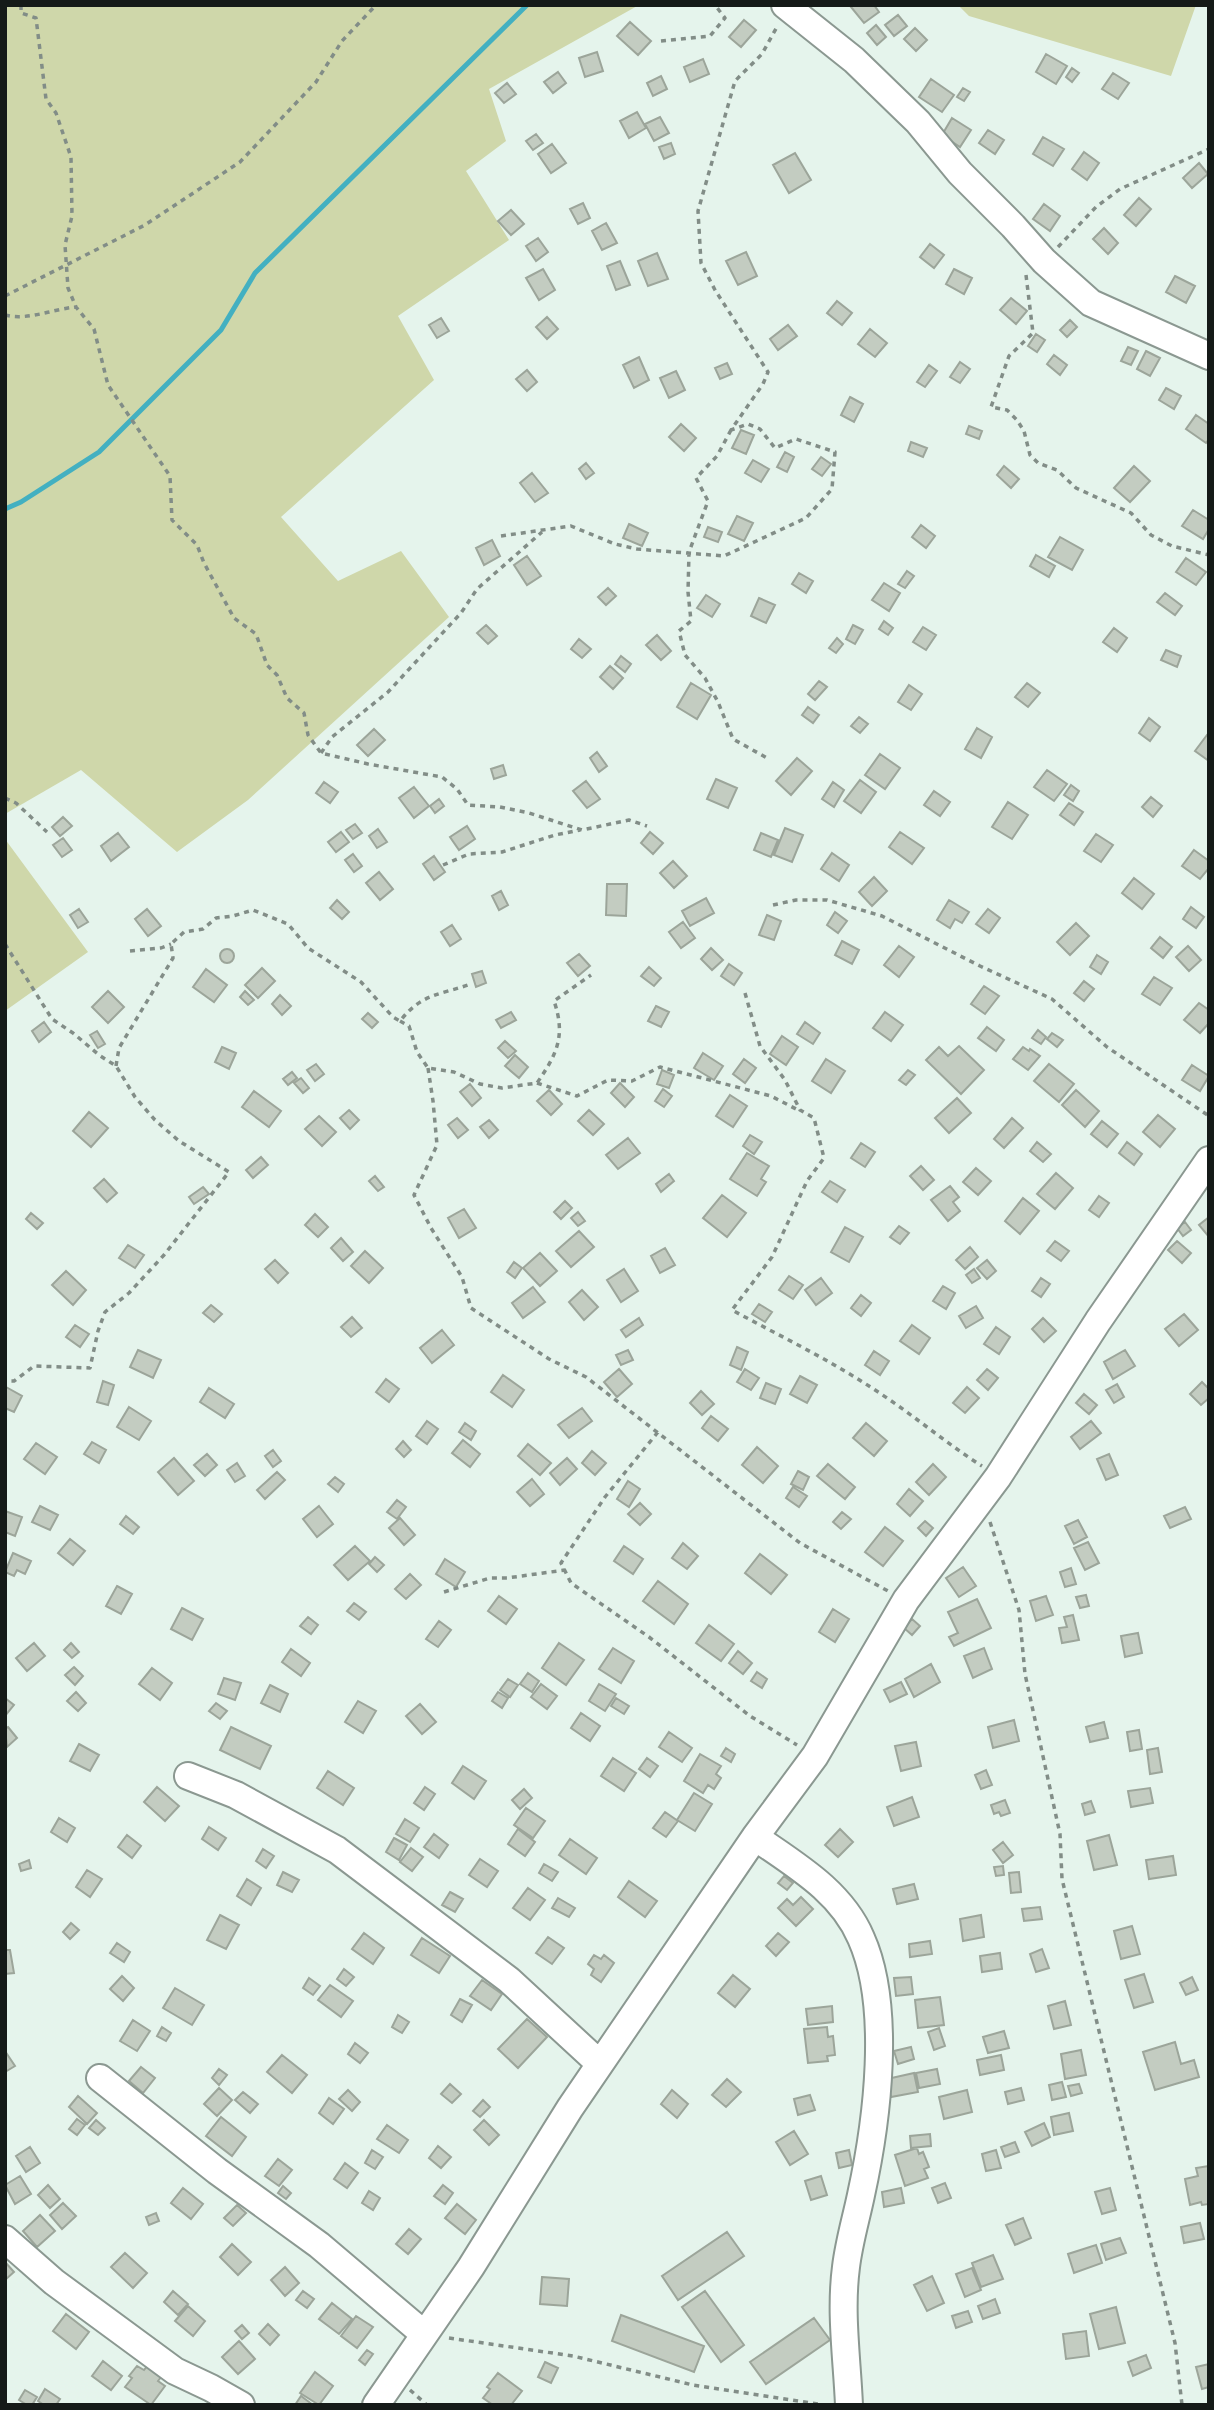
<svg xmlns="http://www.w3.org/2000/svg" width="1214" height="2410" font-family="'Fira Sans Condensed',sans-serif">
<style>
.green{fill:#cfd7aa}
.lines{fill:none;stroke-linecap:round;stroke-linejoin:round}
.stream{stroke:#43b0c1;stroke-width:5}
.building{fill:#c3ccc1;stroke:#9ca59a;stroke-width:2}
.minor-casing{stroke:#8b9891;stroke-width:30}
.path{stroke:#828d87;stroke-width:3.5;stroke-dasharray:5 5;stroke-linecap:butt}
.minor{stroke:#fff;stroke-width:26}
</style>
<rect width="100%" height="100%" fill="#e5f4ec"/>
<path class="green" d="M5,5h634l-150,84 17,52 -40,30 43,69 -111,76 36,64 -153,137 57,64 63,-30 48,66 -201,183 -71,52 -96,-82 -76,44z
M958,5h238l-25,71 -202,-60z
M5,839l83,113 -83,59z"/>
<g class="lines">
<path class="stream" d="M5,509l16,-7 78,-50 122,-122 34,-57 272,-268"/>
</g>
<path class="building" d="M853,5h21l5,7 -15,11 -13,-16z
M898,15l9,11 -13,10 -9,-11z
M744,20l12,10 -15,17 -12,-10z
M630,22l21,19 -13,14 -21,-19z
M876,25l10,12 -9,8 -10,-12z
M915,28l12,12 -11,11 -12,-12z
M597,52l6,19 -18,6 -6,-19z
M1046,54l21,12 -11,18 -20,-12z
M703,59l6,15 -19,8 -6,-15z
M1072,68l7,5 -7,9 -6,-5z
M558,72l8,11 -13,10 -9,-11z
M1113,73l16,10 -11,16 -16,-10z
M661,76l6,13 -14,7 -6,-13z
M931,79l23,16 -12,17 -23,-15z
M507,83l9,11 -12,9 -9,-10z
M963,88l7,4 -6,9 -7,-4z
M637,112l9,16 -17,10 -9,-17z
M660,117l9,16 -15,8 -9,-17z
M952,118l19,12 -11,17 -18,-12z
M988,130l16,10 -9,14 -16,-11z
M536,134l7,9 -10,7 -7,-9z
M1043,137l21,12 -11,17 -20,-12z
M671,143l4,11 -11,5 -5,-12z
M552,144l14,19 -15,10 -13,-19z
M1084,152l15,11 -12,17 -15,-11z
M795,153l16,27 -22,13 -16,-28z
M1199,163l9,11 -16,14 -9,-10z
M1139,198l12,11 -15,17 -12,-11z
M583,203l7,15 -12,6 -8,-15z
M1044,204l16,12 -10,15 -17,-12z
M511,210l13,14 -13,11 -13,-14z
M606,223l11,20 -15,7 -10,-19z
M1104,228l14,15 -10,11 -15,-15z
M538,238l10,14 -12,9 -10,-15z
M930,244l14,11 -10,13 -14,-11z
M746,252l11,24 -19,9 -12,-24z
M657,253l11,26 -20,7 -10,-25z
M620,261l10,24 -14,5 -9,-24z
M543,269l12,21 -16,10 -13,-22z
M954,269l18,9 -8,16 -18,-10z
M1175,276l20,10 -9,17 -20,-11z
M1011,298l16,13 -11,13 -16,-14z
M837,301l15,12 -10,12 -15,-12z
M547,317l11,12 -11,10 -11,-12z
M441,318l8,13 -12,7 -8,-13z
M1070,320l7,7 -10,10 -7,-7z
M788,325l9,11 -19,14 -8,-11z
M870,329l17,14 -12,14 -17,-13z
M1036,334l9,6 -8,12 -9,-6z
M1128,347l10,4 -7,14 -10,-4z
M1146,351l14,7 -10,18 -13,-7z
M1054,355l13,10 -7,10 -13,-11z
M639,357l10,23 -15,8 -11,-23z
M960,362l10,7 -10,14 -10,-6z
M727,363l5,11 -12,5 -5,-11z
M929,365l8,6 -12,16 -8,-5z
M527,370l10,12 -10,9 -11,-12z
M676,371l9,19 -16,8 -9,-20z
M1166,388l15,8 -7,13 -15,-9z
M850,397l13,7 -9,18 -13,-7z
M1196,415l13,9v15l-3,4 -20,-14z
M681,424l15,14 -12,13 -15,-14z
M969,426l13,5 -3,8 -13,-5z
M741,430l13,5 -8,19 -14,-6z
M911,442l16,6 -4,9 -15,-6z
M785,452l9,5 -7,15 -10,-5z
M821,457l10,7 -9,12 -10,-7z
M753,460l16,9 -8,13 -16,-9z
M586,463l8,10 -8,6 -7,-10z
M1004,466l15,13 -8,9 -14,-13z
M1134,466l16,15 -20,21 -16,-14z
M532,473l16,20 -13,9 -15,-19z
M1193,510l16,10v9l-6,10 -21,-13z
M737,516l16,7 -9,18 -16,-7z
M629,524l19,9 -6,13 -19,-8z
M921,525l14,11 -9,12 -14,-11z
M708,527l14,5 -4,10 -14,-5z
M1060,537l23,13 -11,20 -24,-13z
M492,540l8,16 -16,9 -8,-17z
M1036,555l19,11 -6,11 -19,-11z
M527,556l14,20 -14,9 -13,-20z
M1186,558l20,14 -10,13 -20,-13z
M907,571l7,5 -9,12 -7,-4z
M799,573l14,8 -7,12 -14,-9z
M884,583l16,10 -11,18 -17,-11z
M608,588l8,8 -10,9 -8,-8z
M1165,593l17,13 -7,9 -18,-13z
M706,595l14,9 -8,13 -15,-9z
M759,598l16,7 -9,18 -15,-7z
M884,621l9,7 -5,7 -9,-6z
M486,625l11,11 -9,8 -11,-11z
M853,625l10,5 -8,14 -9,-5z
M923,627l13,8 -10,15 -13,-8z
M1114,628l13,10 -10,14 -14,-10z
M657,635l14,16 -10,9 -15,-15z
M837,638l6,6 -7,9 -7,-5z
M579,639l12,10 -9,9 -11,-9z
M1166,650l15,6 -4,11 -16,-7z
M621,656l10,8 -6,8 -10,-8z
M610,666l13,12 -10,11 -13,-12z
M819,681l8,6 -12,13 -7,-6z
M691,683l20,12 -14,24 -20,-12z
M1027,683l13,10 -12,14 -13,-10z
M909,685l13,9 -11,16 -13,-8z
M808,707l11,8 -6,8 -11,-8z
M859,717l9,7 -8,9 -9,-7z
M1149,718l11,9 -10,14 -11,-8z
M977,728l15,9 -11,21 -16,-9z
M374,729l11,11 -17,16 -11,-11z
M1207,735l2,1v25l-14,-10z
M597,752l10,14 -8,6 -9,-14z
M880,754l20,14 -15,21 -20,-14z
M797,758l15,13 -21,24 -15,-14z
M503,765l3,10 -12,4 -3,-10z
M1047,770l20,14 -13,17 -20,-14z
M716,779l21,9 -9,20 -21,-9z
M860,780l16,12 -15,21 -17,-12z
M586,781l14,18 -13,9 -14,-17z
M324,782l14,10 -8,11 -14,-10z
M833,782l11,8 -10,17 -12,-8z
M1071,785l8,6 -6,10 -9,-6z
M414,787l15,19 -15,12 -15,-20z
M934,791l16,11 -10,14 -16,-11z
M1151,797l11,9 -9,11 -11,-10z
M439,799l5,7 -9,7 -5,-7z
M1008,802l20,13 -16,24 -20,-12z
M1069,803l14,9 -9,13 -14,-10z
M63,817l9,9 -12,10 -8,-9z
M355,824l7,9 -9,6 -7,-9z
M467,826l8,13 -16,11 -9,-13z
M785,828l18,7 -11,27 -18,-7z
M378,829l9,13 -10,6 -8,-12z
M341,832l8,10 -13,10 -8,-10z
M650,832l13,11 -10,11 -12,-11z
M900,832l24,16 -12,16 -23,-17z
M118,833l11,14 -18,14 -10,-15z
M761,833l17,7 -7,17 -17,-7z
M1096,834l17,11 -12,17 -17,-11z
M63,838l9,12 -10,7 -9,-12z
M1194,850l15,11v7l-9,11 -18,-13z
M832,853l17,12 -10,16 -18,-12z
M353,854l9,12 -8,6 -9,-12z
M434,856l11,16 -11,8 -11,-16z
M673,861l14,15 -13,12 -14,-15z
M379,872l14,17 -13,11 -14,-17z
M874,877l13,14 -15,15 -13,-14z
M1134,878l20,16 -12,15 -20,-16z
M607,884h20l-1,32 -20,-1z
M501,891l7,14 -9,5 -7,-14z
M706,898l8,15 -24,13 -8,-15z
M337,900l12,12 -7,7 -12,-11z
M949,900l20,12 -7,11 -7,-4 -5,9 -13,-8z
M1191,907l13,10 -8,11 -13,-9z
M79,909l9,13 -10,6 -8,-13z
M147,909l14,17 -13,10 -13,-17z
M988,909l12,9 -11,15 -13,-9z
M835,912l12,9 -9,12 -11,-8z
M767,915l14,6 -7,19 -15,-5z
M683,922l12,16 -14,10 -12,-16z
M1076,923l13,13 -19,19 -13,-13z
M452,925l9,14 -11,7 -9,-14z
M1160,937l12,10 -9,11 -12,-10z
M842,941l17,9 -7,14 -17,-9z
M899,946l15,11 -15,20 -15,-12z
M1188,946l13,14 -12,11 -13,-14z
M711,948l12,12 -11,10 -11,-11z
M220 956a7 7 0 1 1 14 0a7 7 0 1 1-14 0Z
M579,954l11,12 -12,10 -11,-13z
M1097,955l11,7 -7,12 -11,-7z
M729,964l13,9 -8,12 -13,-9z
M649,967l12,11 -7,8 -13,-10z
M262,968l13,13 -17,17 -13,-13z
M206,969l21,16 -13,17 -21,-15z
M482,971l4,12 -10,4 -4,-13z
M1154,977l18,11 -12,17 -18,-11z
M1084,981l10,8 -10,12 -10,-8z
M984,986l15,10 -14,18 -14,-10z
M108,991l16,16 -16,16 -16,-16z
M245,991l9,9 -6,5 -8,-8z
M280,995l11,11 -9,9 -10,-11z
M1199,1003l10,7v13l-9,10 -16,-13z
M656,1006l13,6 -8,15 -13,-6z
M511,1012l5,8 -15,8 -5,-8z
M885,1012l18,13 -12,16 -18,-13z
M368,1013l10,9 -6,6 -10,-9z
M44,1022l7,10 -12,10 -7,-11z
M805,1022l15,11 -7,11 -16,-10z
M987,1027l17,13 -8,11 -18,-13z
M1038,1030l8,7 -5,7 -9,-6z
M97,1031l8,13 -7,4 -8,-13z
M1052,1033l11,7 -6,7 -10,-8z
M782,1036l16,11 -12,18 -16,-11z
M505,1041l11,10 -8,7 -10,-10z
M959,1046l25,24 -23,24 -35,-34 13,-13 9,9z
M222,1047l14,6 -7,16 -14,-7z
M1023,1047l6,4 1,-2 10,7 -12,14 -15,-11z
M703,1053l20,13 -9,14 -20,-12z
M515,1055l13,12 -9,11 -14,-12z
M744,1059l12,9 -11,15 -12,-9z
M826,1059l19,12 -14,22 -19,-12z
M316,1064l8,10 -9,7 -8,-11z
M1049,1064l25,20 -15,18 -25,-21z
M1192,1065l17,11 -9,15 -18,-11z
M662,1070l12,5 -5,13 -12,-4z
M908,1070l7,5 -9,10 -7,-5z
M292,1072l5,6 -9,7 -5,-6z
M301,1078l8,10 -6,5 -9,-10z
M620,1083l14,14 -9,10 -14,-14z
M470,1084l11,14 -9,8 -12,-14z
M663,1089l9,7 -8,11 -9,-6z
M549,1090l13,14 -11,11 -14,-14z
M1076,1090l23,21 -14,16 -23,-22z
M254,1091l27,20 -12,16 -27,-20z
M730,1095l17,11 -14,21 -17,-11z
M957,1098l14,15 -22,20 -14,-15z
M349,1110l10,10 -9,9 -10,-11z
M589,1110l15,14 -11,11 -15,-14z
M89,1112l19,16 -17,19 -18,-16z
M1158,1115l17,14 -15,18 -17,-15z
M319,1116l17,16 -14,14 -17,-17z
M457,1118l11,12 -10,8 -10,-13z
M1012,1118l11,10 -19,20 -10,-9z
M489,1120l9,10 -9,8 -9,-11z
M1102,1121l16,13 -11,13 -16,-13z
M750,1135l12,7 -8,12 -11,-8z
M628,1138l12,15 -22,16 -12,-14z
M1037,1142l14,12 -8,8 -13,-11z
M1127,1142l15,12 -8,11 -15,-12z
M861,1143l14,9 -10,15 -14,-9z
M747,1153l22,13 -8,13 5,3 -9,14 -27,-17z
M261,1157l7,8 -15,13 -7,-8z
M921,1166l13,14 -11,10 -13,-14z
M976,1168l15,13 -13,14 -15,-13z
M1056,1173l17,15 -18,21 -18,-15z
M669,1174l5,7 -13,11 -5,-8z
M375,1176l9,11 -6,4 -9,-10z
M104,1179l13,14 -10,9 -13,-14z
M830,1181l15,9 -8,12 -15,-10z
M950,1186l9,11 -6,5 7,9 -12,10 -17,-21z
M203,1187l6,7 -15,10 -5,-7z
M722,1195l24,18 -19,24 -24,-19z
M1099,1196l10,7 -10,14 -10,-7z
M1023,1198l16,13 -19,23 -15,-13z
M565,1201l7,7 -11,11 -7,-7z
M464,1209l12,19 -17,10 -11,-20z
M578,1212l7,9 -7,5 -7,-8z
M31,1213l12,10 -6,6 -11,-10z
M315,1214l13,13 -10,10 -13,-12z
M1209,1217v20l-10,-12z
M1185,1222l6,8 -8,6 -6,-8z
M899,1226l10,7 -9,11 -10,-7z
M845,1227l18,10 -14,25 -18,-10z
M579,1231l15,16 -23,20 -15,-16z
M341,1238l12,14 -10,9 -12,-13z
M1055,1241l14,10 -8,10 -14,-10z
M1177,1241l14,12 -9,10 -14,-13z
M128,1245l16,10 -9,13 -16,-10z
M970,1247l8,10 -13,12 -9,-9z
M665,1248l10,17 -15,8 -9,-17z
M365,1251l18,17 -14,15 -18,-17z
M540,1253l17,18 -17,15 -17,-18z
M275,1260l13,13 -10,10 -13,-14z
M987,1260l9,11 -9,8 -10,-11z
M514,1262l8,6 -7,10 -8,-6z
M624,1269l14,22 -17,11 -14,-22z
M974,1269l6,9 -8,5 -6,-8z
M66,1271l20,19 -13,15 -21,-20z
M789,1276l14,9 -10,14 -14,-9z
M821,1278l11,15 -16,12 -11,-15z
M1041,1278l9,6 -9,13 -9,-6z
M943,1286l12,7 -9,16 -13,-8z
M533,1287l12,15 -22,16 -11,-15z
M582,1290l16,17 -14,13 -15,-18z
M861,1295l10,8 -10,13 -10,-8z
M759,1304l13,8 -7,10 -13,-8z
M211,1305l11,9 -8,8 -11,-9z
M976,1306l7,12 -17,10 -7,-12z
M1184,1314l14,16 -19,16 -14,-17z
M352,1317l10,11 -11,9 -10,-10z
M639,1318l4,7 -17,12 -5,-7z
M1043,1318l13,13 -12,11 -12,-13z
M75,1325l14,9 -9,13 -14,-10z
M912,1325l18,13 -11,16 -19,-13z
M996,1327l14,10 -11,17 -15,-10z
M442,1330l12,15 -22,18 -12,-15z
M737,1347l11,5 -7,18 -11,-5z
M138,1350l23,10 -8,18 -23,-11z
M628,1350l5,10 -12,5 -5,-10z
M1125,1350l10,16 -22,13 -9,-17z
M874,1351l15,10 -9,14 -15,-10z
M619,1369l13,15 -15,13 -13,-15z
M745,1369l14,9 -8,12 -14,-8z
M987,1369l11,9 -10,12 -11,-10z
M503,1375l21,15 -12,17 -21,-15z
M800,1376l17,9 -10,18 -17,-9z
M386,1379l13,10 -10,13 -13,-10z
M103,1381l11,4 -6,20 -11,-3z
M1202,1382l7,7v9l-8,7 -11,-11z
M766,1383l15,6 -6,15 -15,-6z
M1117,1384l7,13 -10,6 -8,-13z
M6,1387l16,9 -8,16 -9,-4z
M967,1387l12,11 -14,15 -12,-10z
M209,1388l25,16 -9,14 -25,-16z
M701,1391l13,13 -12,11 -12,-12z
M1084,1394l13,11 -8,9 -13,-11z
M129,1407l22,14 -12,19 -22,-13z
M582,1408l10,13 -23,17 -11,-13z
M711,1416l17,13 -10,12 -16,-13z
M427,1421l11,8 -11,15 -11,-8z
M1091,1421l10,12 -21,16 -9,-12z
M465,1423l11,8 -5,9 -12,-8z
M866,1423l21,18 -13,15 -21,-18z
M463,1440l17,14 -10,13 -18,-14z
M403,1441l8,9 -7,7 -8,-8z
M92,1442l14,8 -7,13 -15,-9z
M36,1443l21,14 -12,17 -21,-15z
M528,1444l23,19 -11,12 -22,-19z
M757,1447l21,19 -15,17 -21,-18z
M273,1450l8,11 -8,6 -8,-11z
M592,1451l14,12 -11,12 -13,-12z
M207,1454l10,11 -12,11 -11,-11z
M1109,1454l9,21 -12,5 -9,-21z
M174,1458l20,23 -16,14 -20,-23z
M567,1458l10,11 -17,16 -10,-12z
M237,1463l8,13 -10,6 -8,-12z
M828,1464l27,23 -10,12 -28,-23z
M933,1464l13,13 -17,18 -13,-13z
M798,1471l11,6 -6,13 -12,-6z
M277,1472l8,8 -20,19 -8,-9z
M335,1477l9,7 -6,8 -10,-8z
M532,1479l12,15 -14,12 -13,-14z
M628,1481l12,8 -11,18 -12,-8z
M793,1487l14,9 -8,11 -13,-9z
M909,1489l14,12 -13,15 -13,-12z
M397,1500l9,7 -9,12 -10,-7z
M640,1503l11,11 -11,11 -12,-11z
M40,1506l18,9 -8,15 -18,-8z
M319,1506l14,18 -16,13 -14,-18z
M1185,1507l6,12 -21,9 -6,-12z
M5,1511l17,6 -7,19 -10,-4z
M842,1512l9,7 -10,10 -8,-7z
M126,1516l13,11 -6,7 -13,-10z
M400,1518l15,17 -11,10 -15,-17z
M1078,1520l9,17 -13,7 -9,-18z
M925,1521l8,7 -7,8 -8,-8z
M885,1527l18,14 -20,25 -18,-14z
M70,1539l15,12 -12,14 -15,-12z
M1088,1542l11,21 -14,7 -11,-22z
M683,1543l15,13 -11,13 -15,-11z
M355,1546l15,15 -22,19 -14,-15z
M624,1546l19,13 -10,15 -19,-13z
M13,1553l18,8 -6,13 -8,-4 -3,6 -9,-4z
M760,1554l27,21 -16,19 -26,-21z
M375,1557l9,8 -7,7 -8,-8z
M445,1559l20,13 -9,15 -20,-13z
M963,1567l13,19 -17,11 -13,-19z
M1071,1568l5,16 -11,3 -5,-15z
M410,1574l11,11 -15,14 -11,-10z
M658,1581l30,23 -14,20 -31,-23z
M117,1586l15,8 -11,20 -15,-8z
M1086,1595l3,11 -9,2 -4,-11z
M499,1596l18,13 -11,15 -18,-13z
M1046,1596l7,19 -17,6 -6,-20z
M977,1599l14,29 -37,18 -5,-9 9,-4 -10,-21z
M354,1603l12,9 -7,8 -12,-9z
M182,1608l21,11 -11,21 -21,-11z
M833,1609l16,10 -14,23 -16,-10z
M1073,1615l6,25 -17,3 -3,-15 8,-1 -3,-10z
M308,1617l10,8 -7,9 -11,-8z
M912,1619l8,7 -8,9 -8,-7z
M439,1621l12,9 -13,17 -12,-8z
M709,1625l25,19 -13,17 -25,-18z
M1138,1633l4,20 -17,4 -4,-21z
M34,1643l11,13 -18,15 -11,-13z
M71,1643l8,9 -7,6 -8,-8z
M559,1643l25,17 -18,25 -24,-17z
M613,1648l21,13 -13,22 -22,-14z
M984,1648l8,21 -19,9 -9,-22z
M291,1649l19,14 -9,13 -19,-14z
M738,1651l14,12 -9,11 -14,-11z
M931,1664l9,18 -26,15 -9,-18z
M74,1667l9,9 -8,9 -10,-10z
M152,1668l20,15 -12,17 -21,-16z
M757,1672l10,7 -5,9 -11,-7z
M528,1673l11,8 -7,11 -12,-8z
M224,1678l17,5 -6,17 -17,-6z
M508,1679l10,6 -8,12 -10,-7z
M901,1682l6,12 -17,8 -6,-12z
M541,1684l16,12 -10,13 -16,-12z
M599,1684l17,10 -11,17 -16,-10z
M270,1685l18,9 -8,18 -19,-9z
M76,1692l10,11 -8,8 -11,-10z
M498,1692l10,6 -6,10 -10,-7z
M5,1698l9,7 -9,11z
M616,1698l13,8 -5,8 -13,-8z
M358,1701l18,10 -13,22 -18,-11z
M216,1703l11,8 -7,8 -11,-8z
M420,1704l16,18 -14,12 -16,-18z
M581,1713l19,13 -10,15 -19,-13z
M1014,1720l5,21 -26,7 -5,-21z
M1104,1722l4,16 -18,4 -4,-15z
M8,1727l9,11 -10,9 -2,-18z
M231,1727l40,19 -11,23 -40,-19z
M1139,1730l3,19 -12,2 -3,-19z
M669,1732l23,16 -10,14 -23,-15z
M916,1742l5,24 -20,5 -6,-25z
M79,1744l20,11 -9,16 -20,-10z
M726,1748l9,6 -4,8 -10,-6z
M1158,1748l4,24 -12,2 -3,-24z
M700,1754l21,12 -5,8 5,4 -7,11 -6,-4 -5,8 -19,-12z
M613,1758l23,15 -12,18 -23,-15z
M647,1758l11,8 -8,11 -11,-8z
M463,1766l23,15 -12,18 -22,-16z
M986,1770l6,15 -11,4 -6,-14z
M328,1771l26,17 -11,17 -26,-17z
M157,1787l22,19 -14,15 -21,-19z
M425,1787l10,7 -11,16 -10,-7z
M1150,1788l3,15 -22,4 -3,-16z
M524,1789l8,9 -12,11 -8,-9z
M694,1793l18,11 -17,27 -18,-11z
M912,1797l7,20 -25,9 -7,-19z
M1005,1800l5,13 -9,3 -2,-4 -5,2 -3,-9z
M1091,1801l4,11 -10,3 -3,-11z
M526,1808l19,13 -12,17 -19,-13z
M665,1812l13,9 -12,16 -13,-9z
M59,1818l16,10 -8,14 -16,-10z
M405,1819l14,9 -9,14 -14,-8z
M209,1827l17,11 -8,12 -16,-11z
M518,1829l17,13 -10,14 -17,-12z
M840,1829l13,13 -15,15 -13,-12z
M434,1834l14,11 -9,13 -15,-11z
M127,1835l14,11 -9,12 -14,-11z
M1109,1835l8,30 -23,5 -7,-29z
M394,1838l13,7 -8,15 -13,-8z
M570,1839l27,19 -11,16 -27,-19z
M1003,1842l10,13 -10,8 -10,-13z
M411,1848l12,9 -11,14 -12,-9z
M263,1849l11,7 -8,12 -10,-7z
M1173,1856l3,19 -27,4 -3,-19z
M480,1859l18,12 -11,16 -18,-12z
M29,1860l2,8 -10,3 -2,-7z
M544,1864l14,8 -6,9 -13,-8z
M1003,1866l1,9 -8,1 -2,-9z
M87,1870l15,9 -12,18 -14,-10z
M283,1872l16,8 -7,12 -15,-7z
M1019,1872l2,20 -10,1 -2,-20z
M784,1876l9,7 -6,7 -9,-7z
M247,1879l14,9 -10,17 -14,-9z
M629,1881l28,20 -12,16 -27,-20z
M914,1884l4,15 -21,5 -4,-15z
M528,1888l17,12 -15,20 -17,-12z
M450,1892l13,7 -8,13 -13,-7z
M801,1897l12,12 -17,17 -18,-18 9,-9 6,6z
M558,1898l17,10 -6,9 -17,-9z
M1040,1907l2,12 -18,2 -2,-12z
M220,1915l19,10 -13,24 -19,-9z
M981,1915l3,22 -21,4 -3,-22z
M71,1923l8,7 -9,9 -7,-7z
M1132,1926l8,28 -19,5 -7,-28z
M364,1933l20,15 -11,16 -21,-15z
M778,1933l11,9 -13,14 -10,-10z
M548,1937l16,11 -12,16 -16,-11z
M422,1938l28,18 -11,17 -28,-18z
M930,1941l2,13 -22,3 -1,-13z
M117,1943l13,9 -6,10 -14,-9z
M1042,1949l7,19 -13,4 -6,-18z
M5,1950h5l4,23 -9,1z
M1000,1953l2,16 -20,3 -2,-16z
M594,1955l7,4 3,-4 10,8 -13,19 -10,-7 3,-6 -6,-5z
M344,1969l10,8 -8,9 -9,-7z
M1144,1974l9,28 -19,6 -9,-28z
M733,1975l17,14 -15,18 -17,-14z
M122,1976l12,12 -11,13 -13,-12z
M911,1977l2,17 -17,2 -2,-18z
M1192,1977l6,13 -12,5 -6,-12z
M309,1978l11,8 -7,9 -10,-7z
M482,1980l20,14 -11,16 -21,-14z
M330,1985l23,16 -12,16 -23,-17z
M175,1988l29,17 -12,20 -29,-17z
M940,1997l4,28 -26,3 -3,-28z
M460,1999l12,6 -10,17 -11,-7z
M1065,2001l6,24 -17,4 -6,-23z
M832,2006l1,16 -25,3 -2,-16z
M398,2015l11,7 -7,11 -10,-6z
M527,2019l20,18 -29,31 -20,-19z
M133,2020l17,11 -13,20 -17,-10z
M162,2027l9,6 -5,8 -9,-5z
M827,2027l1,10 5,-1 2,19 -8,1 1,5 -20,2 -4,-34z
M939,2028l6,18 -11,4 -6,-18z
M1004,2031l5,17 -21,5 -5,-16z
M1175,2042l6,22 13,-4 5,17 -44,13 -12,-38z
M355,2043l13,10 -8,10 -12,-9z
M911,2047l3,12 -16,5 -4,-13z
M1081,2050l5,25 -21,4 -4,-25z
M5,2051l10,15 -10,6z
M282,2055l25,20 -15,18 -25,-21z
M1001,2055l3,15 -24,5 -3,-15z
M141,2067l14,11 -12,15 -14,-12z
M219,2069l8,6 -8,10 -7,-7z
M937,2069l3,15 -21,4 -3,-15z
M914,2073l4,19 -27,5 -4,-18z
M727,2079l14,13 -15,15 -14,-12z
M1062,2082l4,15 -14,3 -3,-15z
M450,2084l11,10 -9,9 -11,-9z
M1079,2084l3,9 -11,3 -3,-10z
M219,2088l13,12 -15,16 -13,-12z
M1021,2088l3,12 -16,4 -3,-12z
M348,2090l12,12 -8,9 -13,-12z
M672,2090l16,14 -11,14 -16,-14z
M967,2090l5,22 -28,7 -5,-22z
M243,2092l15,12 -8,9 -15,-13z
M810,2095l5,15 -17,5 -4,-16z
M78,2096l19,17 -10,11 -18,-17z
M329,2098l15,11 -11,15 -14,-11z
M483,2100l7,7 -10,10 -7,-6z
M1069,2113l4,18 -19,4 -3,-18z
M221,2117l25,20 -14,19 -26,-20z
M77,2119l8,6 -8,10 -8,-6z
M96,2120l9,8 -7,7 -9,-7z
M484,2120l15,15 -10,10 -15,-15z
M1044,2123l6,14 -18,9 -7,-14z
M387,2125l21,15 -9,13 -22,-14z
M794,2131l14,23 -18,11 -14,-23z
M930,2134l1,12 -20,2 -1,-12z
M1015,2142l4,10 -14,5 -4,-10z
M438,2146l13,11 -10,11 -12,-10z
M30,2147l10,16 -14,9 -10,-16z
M917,2148l2,6 4,-2 6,15 -5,2 4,9 -23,8 -10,-31z
M372,2150l11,7 -8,12 -10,-6z
M849,2150l3,15 -13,3 -3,-15z
M996,2150l5,18 -15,3 -4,-17z
M278,2159l14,11 -13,16 -14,-10z
M345,2163l13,10 -11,15 -13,-9z
M1209,2166v38l-7,1 -1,-3 -11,3 -5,-26 13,-3 -2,-8z
M20,2176l11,18 -16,10 -10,-19z
M821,2176l6,19 -16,5 -6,-19z
M945,2183l6,15 -13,5 -6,-15z
M48,2185l12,14 -10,9 -12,-13z
M443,2185l10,8 -8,11 -11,-8z
M283,2186l8,7 -5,6 -8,-6z
M183,2188l20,16 -12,15 -20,-16z
M901,2188l3,15 -20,4 -2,-15z
M1110,2188l6,22 -14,4 -7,-22z
M369,2191l11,7 -7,12 -11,-7z
M63,2203l13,13 -14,13 -12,-14z
M457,2204l19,16 -11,14 -20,-16z
M237,2205l9,8 -13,13 -9,-8z
M156,2213l3,8 -10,4 -3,-8z
M40,2215l15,16 -18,16 -14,-16z
M1023,2218l8,20 -16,7 -9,-20z
M1200,2223l4,16 -20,4 -3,-16z
M409,2229l12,10 -13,15 -12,-10z
M727,2232l17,24 -66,44 -16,-24z
M1120,2238l6,15 -20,7 -5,-16z
M232,2244l19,18 -13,13 -18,-18z
M1096,2245l6,18 -28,10 -6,-19z
M125,2253l22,20 -14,15 -22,-21z
M993,2255l10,24 -22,8 -9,-24z
M5,2262l9,10 -9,8z
M285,2267l14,16 -14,13 -14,-16z
M972,2268l9,22 -16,7 -9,-23z
M932,2276l12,27 -17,8 -13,-26z
M542,2277l27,2 -2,27 -27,-2z
M173,2291l15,13 -10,11 -14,-13z
M303,2291l11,8 -7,9 -11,-8z
M705,2291l39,54 -23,17 -39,-55z
M995,2299l5,14 -17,6 -5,-13z
M332,2303l20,16 -13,15 -20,-15z
M188,2306l17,15 -12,15 -18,-15z
M1116,2307l9,36 -26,6 -9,-35z
M968,2311l4,11 -16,6 -4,-12z
M66,2314l23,18 -13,17 -23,-18z
M621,2315l83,31 -10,26 -82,-31z
M356,2316l17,11 -16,21 -16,-12z
M814,2318l16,22 -64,44 -16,-22z
M268,2324l11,11 -9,10 -11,-11z
M242,2325l7,8 -7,6 -7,-8z
M1086,2331l3,25 -23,3 -3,-25z
M239,2341l16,18 -17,15 -16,-17z
M367,2350l6,4 -8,11 -6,-5z
M1146,2355l5,13 -18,8 -5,-14z
M103,2361l19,15 -11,14 -19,-14z
M545,2362l13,6 -7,15 -13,-6z
M1209,2364v23l-7,2 -6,-22z
M148,2365l14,11 -4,5 7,5 -14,19 -26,-18 7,-9 -3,-2 8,-10 7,4z
M315,2372l18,14 -14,19 -19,-12z
M498,2373l24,18 -11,14h-18l-10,-7 7,-9 -3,-2z
M45,2389l15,10 -4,6h-12l-6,-4z
M25,2390l12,7 -5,8h-5l-8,-5z
M301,2396l12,9h-18z"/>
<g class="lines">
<g class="minor-casing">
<path id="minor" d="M785,5l69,55 64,62 42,51 53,53 31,35 47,42 118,53
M188,1776l48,19 101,55 172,130 91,84
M755,1837c40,28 86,54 106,101 31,69 16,184 0,257 -5,24 -12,47 -15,72 -6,45 1,92 3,138
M100,2078l117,93 102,74 105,89
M5,2239l49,43 121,89 36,17 30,17
M376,2405l95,-138 99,-159 185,-271 60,-81 91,-156 92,-123 100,-156 111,-161"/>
</g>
<path class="path" d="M21,5v8l15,5 10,81 10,14 15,44 1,59 -7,29 3,43 8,19 18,22 14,56 62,91 2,44 25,25 7,18 30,55 22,16 11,31 10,10 10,23 17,15 4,22 13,18 47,11 74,13 15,12 11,16 32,2 29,6 53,17 47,-10 18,6
M661,41l49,-5 15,-18 -10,-13
M1058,247l38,-40 24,-18 89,-40
M1026,275l7,58 -24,23 -18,51 16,3 10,10 7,11 6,24 8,8 19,7 19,18 55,25 20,22 21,11 37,9
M5,296l140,-71 95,-63 76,-80 26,-41 34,-36
M5,315c22,6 48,-6 71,-8
M731,430l-14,26 -21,22 12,23 -19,51 -1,40 3,29 -12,10 6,24 20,23 13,24 15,37 34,19
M501,536l70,-10 44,18 22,5 87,7 82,-38 26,-29 3,-37 -39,-13 -21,9 -15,-19 -12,-5 -17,6 32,-46 5,-12 -53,-82 -14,-27 -3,-52 37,-130 27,-27 16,-29
M321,753l11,-16 56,-45 73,-79 16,-24 65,-57
M5,798l11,5 31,29
M443,865l26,-11 33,-2 53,-17 25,-5
M773,905l23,-5h31l55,16 98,50 72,33 55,48 102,69
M5,944l47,75 21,14 26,22 17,11 19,31 20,23 24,21 50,31 -65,83 -35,38 -24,19 -7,19 -8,37 -56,-2 -20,15h-9
M130,951l31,-3 10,-4
M745,993l15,53 25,34 15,30 14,8 10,40 -17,23 -35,76 -40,53c50,27 102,52 149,84 35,23 66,50 101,72
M400,1021l9,5 8,26 11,16 26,4 26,12 22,4 35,-5c20,-29 29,-47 17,-82l37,-26
M116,1066l3,-18 54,-90 -2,-14 13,-12 19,-3 13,-11 17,-2 20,-6 35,14 20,24 53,34 32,35 7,4c22,-28 40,-26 71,-37
M428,1068l5,33 4,44 -23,50 17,33 31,49 9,31 78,51 37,18 214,166 88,48
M537,1083l40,13 31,-16 24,1 28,-14 111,29 27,14
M658,1432l-53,65 -44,66 10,20 78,54 101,79 47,29
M990,1522l29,88 6,64 35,160 2,45 113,464 7,62
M444,1592l46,-14h17l58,-8
M449,2338l124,18 120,29 132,20
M410,2390l17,15"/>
<use href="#minor" class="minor"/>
</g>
<rect width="1214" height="2410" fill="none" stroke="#151a18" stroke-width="14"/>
</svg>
